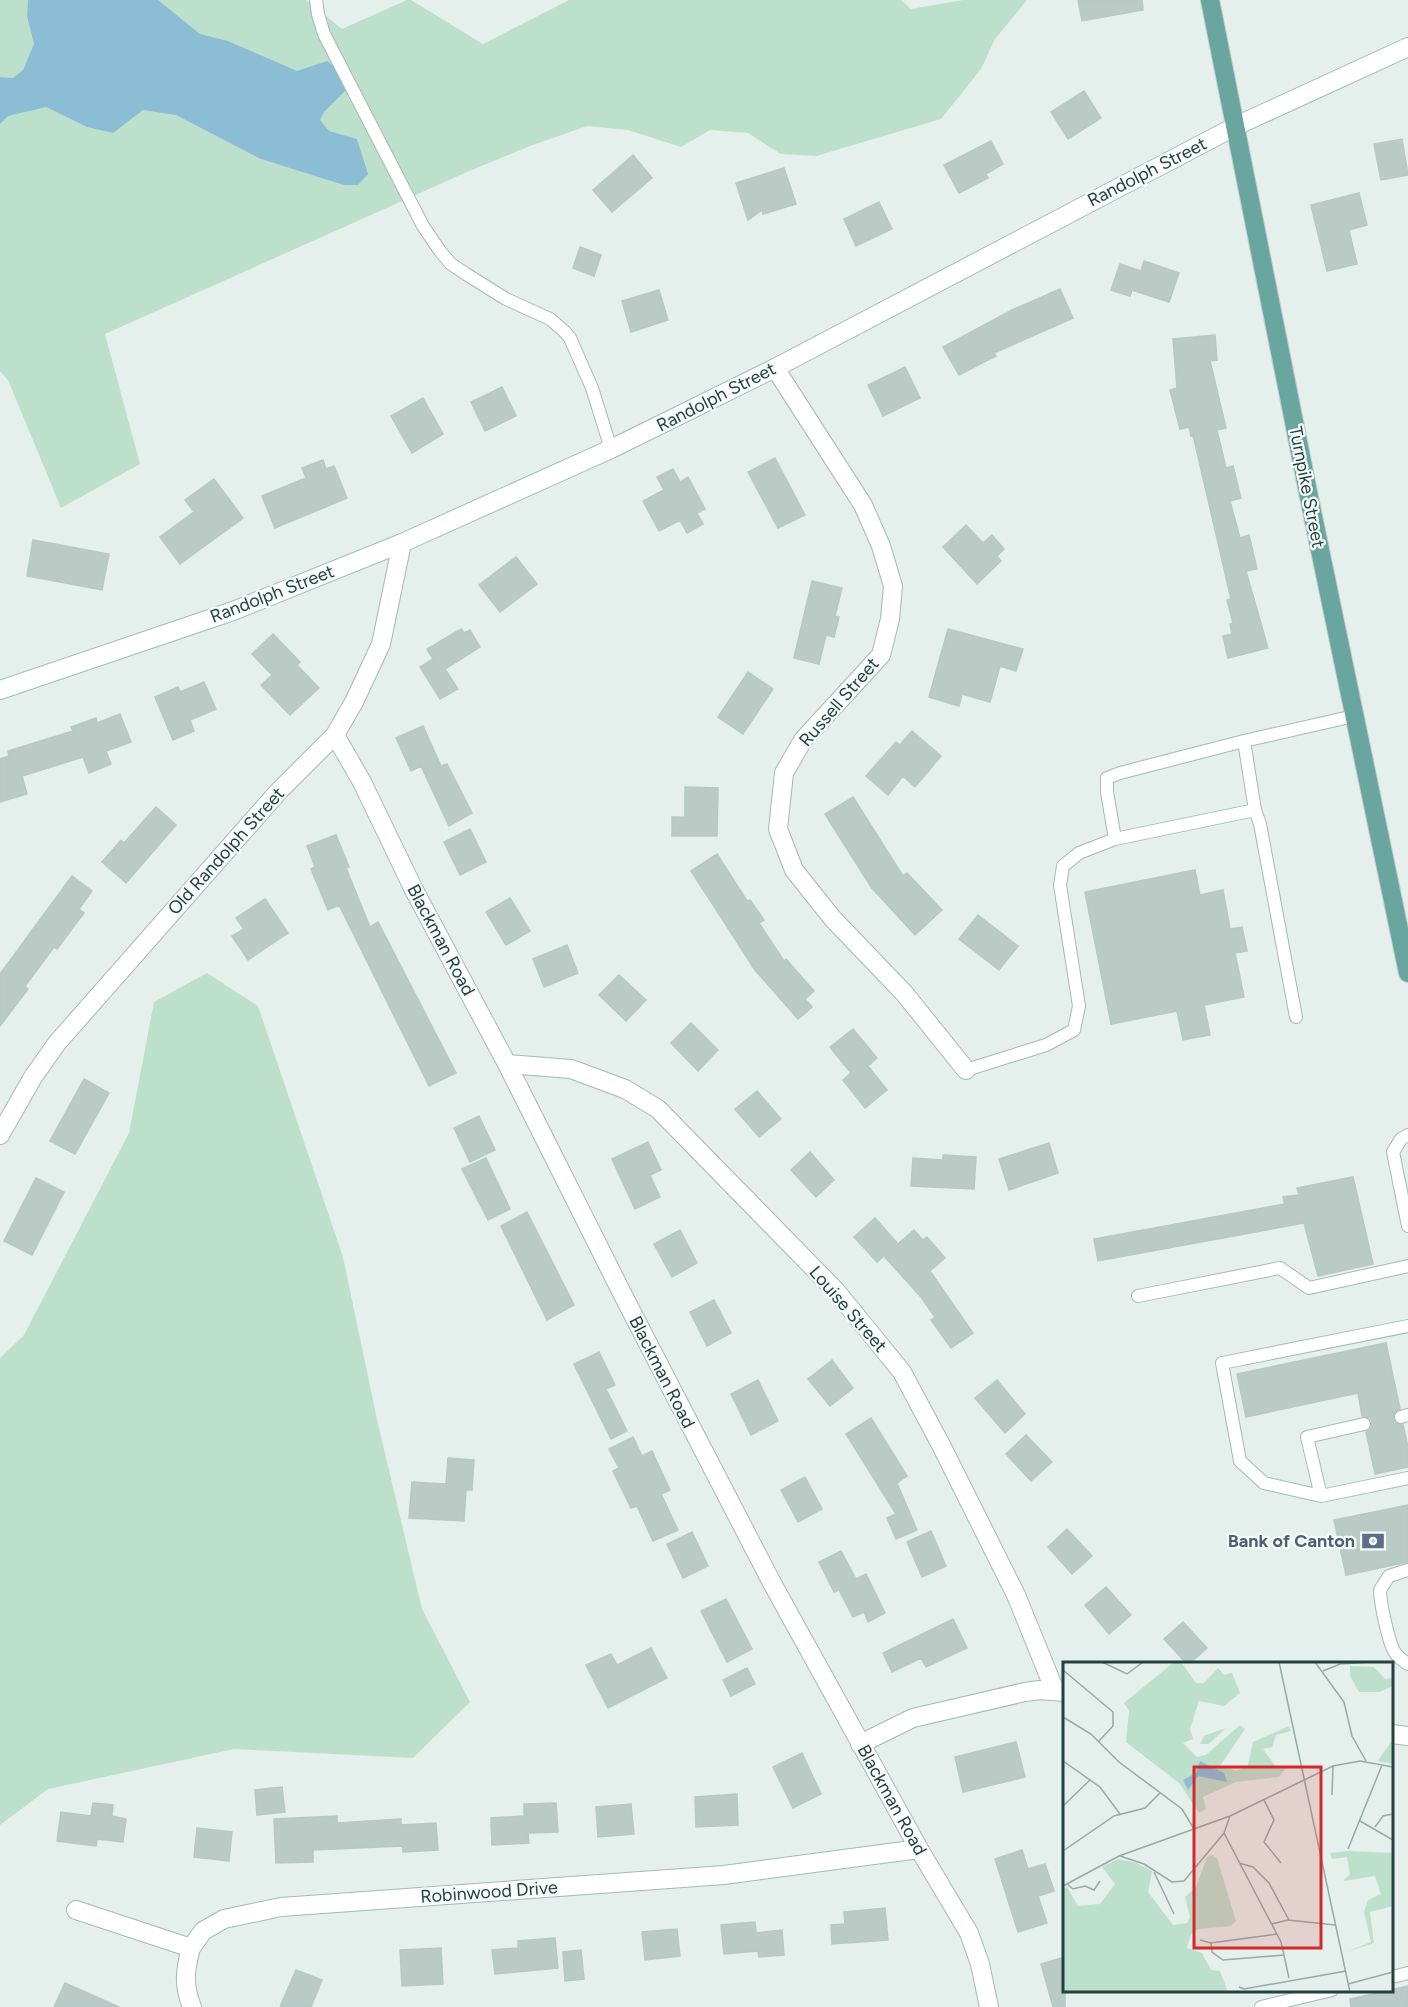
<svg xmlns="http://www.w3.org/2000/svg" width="1408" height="2007" font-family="Figtree,sans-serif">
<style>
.green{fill:#bde0cc}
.water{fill:#8bbed5}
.building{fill:#bacac5;stroke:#b7c9c4;stroke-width:1.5}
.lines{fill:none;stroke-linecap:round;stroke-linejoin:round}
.lane-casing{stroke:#a7b8b4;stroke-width:14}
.street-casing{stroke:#a7b8b4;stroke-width:20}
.secondary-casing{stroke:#a3bbb6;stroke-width:20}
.primary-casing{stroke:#c1cac9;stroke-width:20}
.lane{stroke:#fff;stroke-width:12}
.street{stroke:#fff;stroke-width:18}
.secondary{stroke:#fff;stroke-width:18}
.primary{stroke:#68a69f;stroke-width:18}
.labels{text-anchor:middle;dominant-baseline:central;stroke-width:4.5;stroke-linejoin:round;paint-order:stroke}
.street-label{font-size:18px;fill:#23423e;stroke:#f6fbf9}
.service-label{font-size:18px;font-weight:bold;fill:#4e5e75;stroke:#f6fbf9;text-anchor:end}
.inset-road{fill:none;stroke:#97aaa6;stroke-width:1.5}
.view{fill:#d62828;fill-opacity:0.15;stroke:#d62828;stroke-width:3}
.inset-edge{fill:none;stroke:#23423e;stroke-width:3}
</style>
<rect width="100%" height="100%" fill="#e5efec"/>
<path class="green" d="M0,0h306l36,29 65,-29h4l72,44 86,-44h332l10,9 52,-9h64l-32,39 -14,30 -40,50 -125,37 -35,-2 -33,-21 -38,-3 -29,17 -53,-17 -41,-4 -57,20 -63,26 -362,162 35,130 -79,44 -53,-128 -8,-9z
M207,973l51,33 85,251 35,167 44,185 48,93 -57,56 -179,-9 -186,40 -48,36v-467l24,-23 105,-202 25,-131z"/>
<path class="water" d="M28,0h130l42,34 28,7 69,30 30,-10c12,9 17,15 18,30l-21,21 -4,8 9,11 28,8 11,35 -10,11h-14l-83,-26 -85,-44 -33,-5 -30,23 -26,-6 -41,-20 -38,9 -8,8v-47l13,1 10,-8 11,-26 -7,-28z"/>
<path class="building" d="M1078,0h64l1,10 -61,11z
M1084,91l17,27 -33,21 -17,-27z
M1402,139l6,36 -27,5 -7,-36z
M991,141l12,23 -17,10 2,4 -29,15 -15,-28z
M633,155l19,23 -40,34 -19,-22z
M784,168l12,36 -33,10 -1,-4 -14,10 -12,-37z
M1359,193l8,32 -18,5 8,34 -30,7 -16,-66z
M879,202l13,27 -36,17 -12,-27z
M580,247l21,8 -7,21 -21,-8z
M1144,261l35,12 -10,29 -37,-12 -2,6 -19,-6 9,-26 21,7z
M1060,289l13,29 -79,35 2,3 -37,19 -16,-28 69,-37z
M659,290l9,30 -37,12 -9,-31z
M1215,335l2,25 -7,1 16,67 -9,2 9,38 7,-2 8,32 -11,3 10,37 9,-3 8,34 -11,2 22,77 -40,10 -5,-22 9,-2 -2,-10 3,-1 -6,-23 4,-1 -38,-164 -2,1 -2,-9 -9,2 -10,-39 7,-2 -4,-49z
M905,367l15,31 -37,18 -15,-31z
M502,387l14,29 -31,15 -14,-29z
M423,398l20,36 -31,19 -21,-37z
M775,458l30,57 -27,13 -30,-56z
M323,460l3,9 8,-3 13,32 -72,30 -13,-32 44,-18 -4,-10z
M673,469l7,13 8,-5 17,32 -8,4 6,11 -16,9 -7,-13 -21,11 -16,-30 21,-11 -7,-13z
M214,479l29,39 -63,46 -20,-27 34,-25 -9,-12z
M966,525l17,18 9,-8 12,14 -7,7 4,5 -24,23 -34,-37z
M33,540l76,14 -7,36 -75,-14z
M516,557l21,27 -37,28 -21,-27z
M812,581l30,7 -7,28 4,1 -5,20 -8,-2 -7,29 -25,-6z
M461,629l3,4 6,-3 10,17 -35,22 13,20 -18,10 -20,-32 13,-8 -6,-10z
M948,629l75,20 -7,22 -16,-5 -10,36 -28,-8 -3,12 -30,-9z
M273,634l27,28 -3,3 22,23 -29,27 -29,-30 11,-10 -20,-21z
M748,672l25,17 -30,45 -25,-17z
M204,682l12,27 -26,11 4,11 -21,9 -18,-43 23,-10 2,5z
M120,714l11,28 -25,9 5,13 -22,9 -6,-16 -61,19 5,18 -27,8v-43l9,-3 -1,-5 65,-20 -2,-4 25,-9 1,5z
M423,726l18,40 6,-2 25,49 -23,13 -28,-60 -10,5 -15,-33z
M912,731l29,25 -26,31 -12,-11 -15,19 -22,-19 30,-34 4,3z
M685,787l33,1 -1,48h-45v-19h13z
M853,797l50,79 4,-3 35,37 -27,25 -44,-48 -46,-73z
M156,807l20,18 -50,58 -24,-21 19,-22 3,3z
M470,829l16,33 -26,13 -16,-33z
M336,835l13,32 -3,1 24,59 8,-5 78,151 -27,13 -90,-181 -11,5 -17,-41 4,-2 -8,-21z
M717,854l30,47 3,-1 14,20 -5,3 25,38 2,-2 28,32 -9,8 7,8 -14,12 -43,-49 -64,-99z
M1195,870l5,25 23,-5 7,39 12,-2 5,24 -12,2 9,44 -40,8 6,30 -27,5 -6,-29 -66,13 -26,-132z
M72,876l20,15 -13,18 5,4 -27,36 -3,-2 -29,39 3,3 -28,37v-52z
M510,898l20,33 -24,14 -20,-33z
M265,899l23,34 -40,27 -16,-24 12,-7 -8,-11z
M978,915l40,31 -19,24 -40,-31z
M567,945l11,28 -34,14 -11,-28z
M619,975l27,25 -20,21 -27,-26z
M691,1023l27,27 -20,21 -27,-28z
M853,1029l24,29 -9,8 19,24 -22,18 -22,-28 8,-7 -21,-26z
M84,1079l25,14 -34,61 -25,-13z
M757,1091l24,28 -22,18 -24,-28z
M479,1116l16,34 -25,12 -16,-34z
M648,1142l13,28 -11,5 10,22 -25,12 -23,-50z
M1049,1143l9,30 -49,17 -10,-31z
M810,1152l24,28 -18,17 -25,-27z
M943,1155l33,2 -2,32 -63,-3 2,-28 30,2z
M486,1158l24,51 -22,11 -26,-51z
M1353,1177l20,87 -55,12 -14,-53 -206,38 -4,-22 191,-35 -2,-7 16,-2 -2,-7z
M36,1178l28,14 -32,63 -28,-14z
M527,1212l47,93 -27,15 -46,-94z
M875,1218l23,26 16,-14 9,10 4,-3 18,21 -15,13 43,62 -22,15 -20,-28 4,-3 -14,-20 -37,-41 -7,6 -23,-25z
M680,1230l17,33 -25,14 -18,-33z
M714,1300l17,33 -24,13 -17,-34z
M1386,1343l14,66 -5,3 -2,7 3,4 7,2 5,22v20l-33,7 -9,-42 4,-2 2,-7 -2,-5 -8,-2 -4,-23 -112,24 -9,-43z
M599,1352l16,33 -9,4 21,42 -16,8 -37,-75z
M832,1360l21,28 -23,18 -22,-27z
M758,1380l20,41 -27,14 -20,-41z
M997,1380l28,34 -20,19 -30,-35z
M871,1418l36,58 -10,7 20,47 -21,9 -9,-21 9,-4 -50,-80z
M1026,1435l26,27 -21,19 -25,-27z
M633,1437l9,19 10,-5 18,39 -9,4 17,36 -25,11 -16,-35 -6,2 -18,-37 6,-3 -10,-19z
M448,1458l26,2 -2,30h-6l-2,31 -55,-3 3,-36 34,2z
M805,1477l17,32 -24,13 -17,-32z
M1408,1505v57l-62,13 -12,-55z
M1067,1529l25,27 -20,18 -24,-27z
M931,1531l15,35 -24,11 -15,-35z
M692,1532l16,34 -25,12 -16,-34z
M841,1551l15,28 10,-5 19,39 -17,9 -4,-10 -11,5 -14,-27 -5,2 -15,-30z
M1106,1587l25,28 -22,19 -24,-29z
M726,1599l26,50 -25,13 -26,-51z
M953,1619l14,29 -41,19 -5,-9 -29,14 -9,-19z
M1183,1622l24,26 -18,16h-2l-23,-25z
M651,1648l16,30 -59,30 -22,-43 25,-11 6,11z
M747,1668l8,16 -24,12 -8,-16z
M1016,1742l9,35 -62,15 -8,-35z
M802,1753l19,41 -28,14 -20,-41z
M282,1787l3,25 -28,3 -2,-25z
M737,1794l1,31 -42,2 -1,-30z
M93,1803l20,2 -1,11 14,3 -3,23 -26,-3 -1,7 -39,-5 4,-29 30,4z
M556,1803l2,29 -30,1 1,10 -37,2 -1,-27 33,-2v-12z
M631,1804l3,30 -36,3 -2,-30z
M337,1816v7l64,-4v6l35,-2 2,27 -35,2 -1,-6 -89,4v12l-37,1 -2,-44z
M197,1828l35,4 -3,29 -35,-4z
M1022,1850l6,19 17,-5 9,27 -16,5 9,27 -29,9 -23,-73z
M885,1908l3,32 -56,4 -1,-19 14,-1 -1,-12z
M755,1922l1,11 26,-3 2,25 -25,2 -1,-6 -34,3 -3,-29z
M677,1929l3,27 -35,4 -3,-28z
M555,1938l3,30 -63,6 -3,-24 26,-2v-7z
M441,1948l2,36 -41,2 -2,-36z
M581,1950l3,29 -19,2 -2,-29z
M1065,1957v50h-12l-12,-43z
M296,1970l26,10 -11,27h-31z
M65,1983l54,24h-65z
M1408,1986v21h-57l-1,-8z"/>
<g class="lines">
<g class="lane-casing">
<path id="lane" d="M316,0l2,14 6,20 99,192 17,25 11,13 15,10 40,25 44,20 14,12 6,7 22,50 19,61
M1244,741l-124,32 -13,5v14l8,47 140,-29
M1296,1017l-36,-193 -5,-14 -11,-69 110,-25
M966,1070l80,-25 28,-15 5,-24 -19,-121 3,-19 16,-13 36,-14
M1408,1135l-7,4 -8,13 15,74
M1138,1296l142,-28 29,20 99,-22
M1408,1326l-186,37 18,98 24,22 57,13 87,-18
M1401,1417l7,-2
M1321,1496l-14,-59 57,-13
M1408,1570l-19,6 -9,14c0,12 8,50 14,61 3,6 8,9 14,13
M1392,1977l16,-4
M1261,2007l71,-17"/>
</g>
<g class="street-casing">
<path id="street" d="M775,368l88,137 18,41 12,40 -3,33 -9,36 -78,85 -19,33 -6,56 16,41 39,49 71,74 62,77
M335,735l27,47 52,108 93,174 118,235 147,284 147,266 50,84 11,31 9,43
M507,1064l64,5 54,20 33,20 178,182 66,81 39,73 75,150 39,96
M0,1135l33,-58 24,-34 221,-251 57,-57 19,-33 27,-58 21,-101
M1392,1734l16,2
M860,1744l53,-26 112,-26 15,-2 24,2
M76,1910l115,38 12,-17 21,-12 57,-12 443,-32 195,-26
M191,1948c-6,22 -8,37 1,59"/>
</g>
<g class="secondary-casing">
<path id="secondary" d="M0,690l233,-79 169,-68 209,-94 164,-81 461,-242 172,-79"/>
</g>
<g class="primary-casing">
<path id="primary" d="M1210,0l100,502 98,471"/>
</g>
<use href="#lane" class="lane"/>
<use href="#street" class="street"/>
<use href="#secondary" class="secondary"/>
<use href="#primary" class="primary"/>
</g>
<defs>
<g id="bank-bare" transform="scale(1.8)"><path d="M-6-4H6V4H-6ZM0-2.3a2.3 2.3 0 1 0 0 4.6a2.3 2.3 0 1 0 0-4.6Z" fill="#5c6f8a" stroke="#f6fbf9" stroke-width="2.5" paint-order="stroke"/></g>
</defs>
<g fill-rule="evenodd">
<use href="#bank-bare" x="1373" y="1541"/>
</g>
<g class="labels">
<g class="street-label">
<text transform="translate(1147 172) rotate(-27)">Randolph Street</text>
<text transform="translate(716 397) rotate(-27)">Randolph Street</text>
<text transform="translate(1307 487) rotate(79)">Turnpike Street</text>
<text transform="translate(272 594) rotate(-21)">Randolph Street</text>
<text transform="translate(839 702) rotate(-49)">Russell Street</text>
<text transform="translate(226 851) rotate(-48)">Old Randolph Street</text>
<text transform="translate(441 940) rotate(62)">Blackman Road</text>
<text transform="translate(848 1309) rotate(49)">Louise Street</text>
<text transform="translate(662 1372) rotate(63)">Blackman Road</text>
<text transform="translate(892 1800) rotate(61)">Blackman Road</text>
<text transform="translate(489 1892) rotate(-4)">Robinwood Drive</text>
</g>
<g class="service-label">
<text x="1355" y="1541">Bank of Canton</text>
</g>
</g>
<g transform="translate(1063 1662)">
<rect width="330" height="330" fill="#e5efec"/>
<path d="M111,0h7l15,21h8l14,-15 6,7 8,-2 8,20 -16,13 -25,-5 -9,28 3,10 -10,4 14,14 9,-2 34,-30 5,4 -25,37 17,5 11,-6 5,-23 36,-16 2,5 -15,4 -4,12 -9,2 13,18 11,-1 -8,11 -43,5 -33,15 3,12 -7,4 -19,-29 -54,-42 3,-31 -5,-8zM287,4l24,1 11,12 8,-1v8l-14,6h-20l-9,-16zM163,66l-17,16h-9l4,-8zM330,77v25l-15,-3zM286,189l44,2v53l-23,6 4,31 -28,9 25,-10 -7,-30 4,-12 13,-6 -6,-18 -32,5 7,-7 -3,-17 -15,2 -2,-6zM149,193l5,3 19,63 -5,5 -33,3 -7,5 -4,14 15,5 9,17 9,1 8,21h-165v-102l4,-3 11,19 22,-2 15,-20 -13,-17 16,-8 19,4 15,8 -4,21 25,33 14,-2 3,-6 -5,-20 11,-10 11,-30z" fill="#bde0cc"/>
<path d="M137,99l24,12 3,9 -29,-6 -10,14 -5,-10 13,-7z" fill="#8bbed5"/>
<path class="inset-road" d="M39,0l25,12 16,-12M216,0l71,330M252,0l29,40 8,34 14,25M0,8l50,42v14l-14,15M260,9l17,-7 31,-2M0,55l28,17 28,28 63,47 12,20M0,99l37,26 20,27M269,133l1,-29M201,138l10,20 -10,22 17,21M0,144l27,-26M297,159l33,19M312,165l8,-11 10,-2M161,171l57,109 8,36M285,187l34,-84M0,189l51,-35 31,-8 15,-15M57,194l24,8 28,18 12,-1 40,-48 6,-17M176,201l14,4 16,16 20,37M91,210l20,42M4,222l6,5 12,-3 9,4 6,-9M0,224l56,-30 111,-40 103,-50 27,-5 33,6M208,262l17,-4 47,5M137,278l11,3 66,-9M148,281l1,9 11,8 61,-5M285,322l45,-12M176,325l5,2 102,-18"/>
<path class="view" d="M131,105h127v181h-127z"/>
<rect width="330" height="330" class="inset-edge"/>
</g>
</svg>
